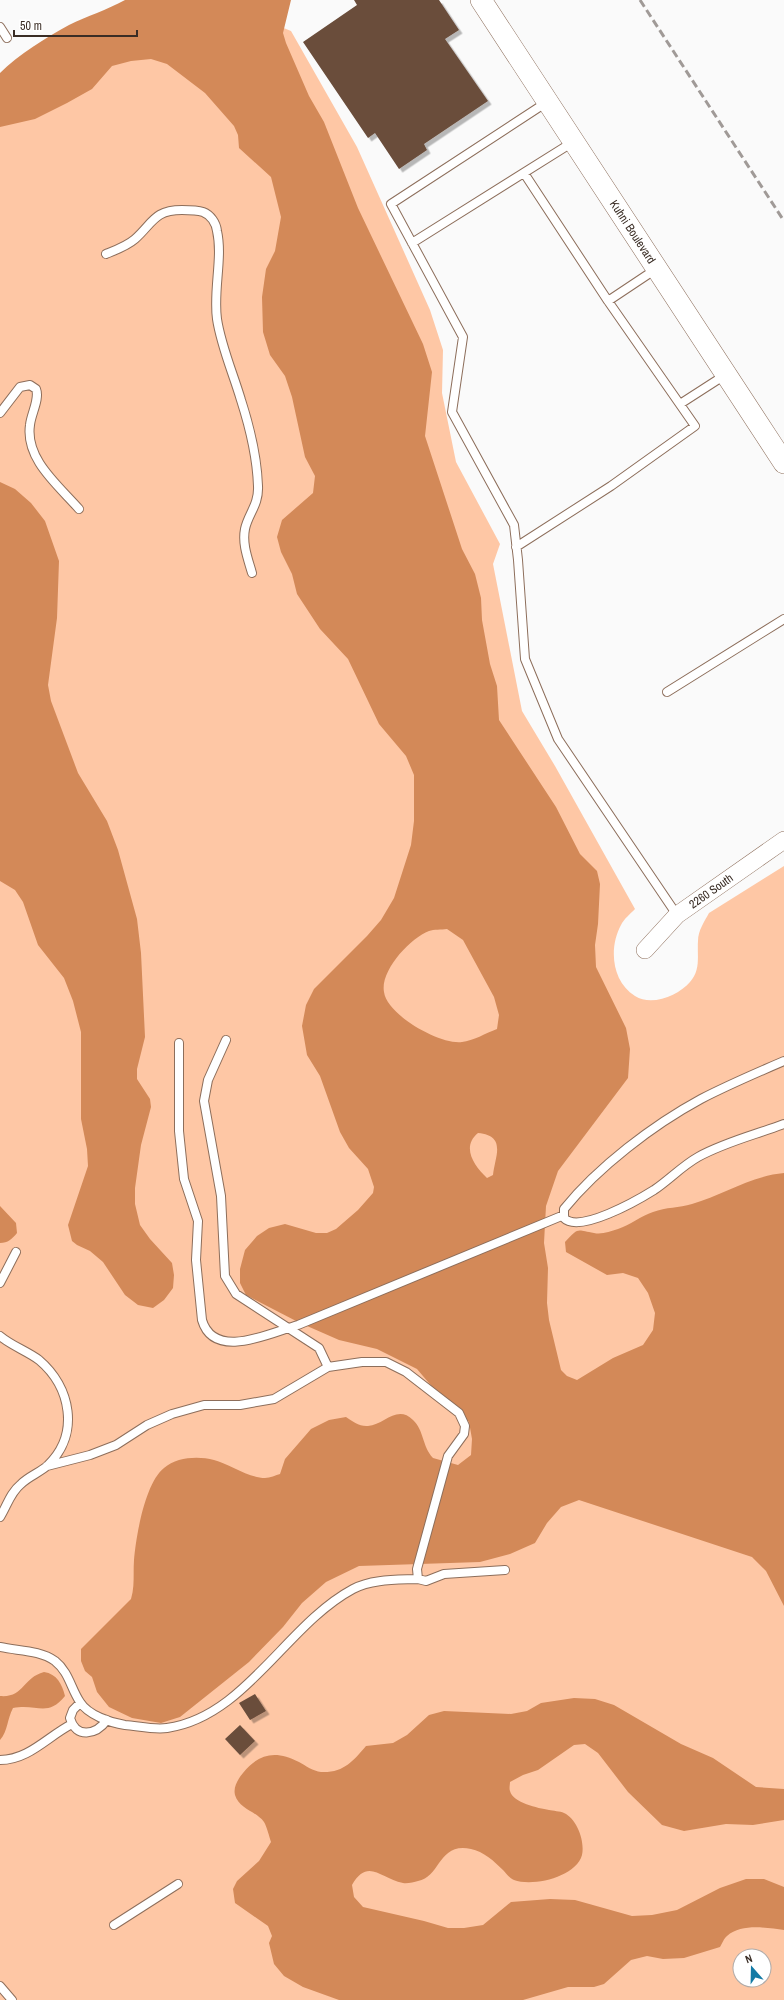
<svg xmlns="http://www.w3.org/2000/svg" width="784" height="2000" font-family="'Archivo Narrow',sans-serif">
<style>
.green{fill:#fec7a5;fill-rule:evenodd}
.water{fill:#d38958;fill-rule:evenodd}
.building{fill:#6a4d3b;filter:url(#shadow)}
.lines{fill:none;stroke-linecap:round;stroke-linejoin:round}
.service-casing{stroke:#8d6e5b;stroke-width:10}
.minor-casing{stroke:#8d6e5b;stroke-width:18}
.tertiary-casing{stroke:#8d6e5b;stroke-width:22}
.service{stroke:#fff;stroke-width:8}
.minor{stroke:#fff;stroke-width:17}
.tertiary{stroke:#fff;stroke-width:21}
.rail{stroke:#a09a97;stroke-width:3;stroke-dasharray:8 4;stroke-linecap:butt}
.labels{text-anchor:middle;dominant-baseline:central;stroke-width:4;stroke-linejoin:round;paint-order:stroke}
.street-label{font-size:12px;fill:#3a2d25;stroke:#fff}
</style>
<defs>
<filter id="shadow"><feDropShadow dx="3.5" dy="3.5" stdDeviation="0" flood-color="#0004"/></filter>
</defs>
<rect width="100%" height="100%" fill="#fafafa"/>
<path class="green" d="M228,5l63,26 66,116 73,163 13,40 -1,43 14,69 44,82 -7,20 29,147 33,55 80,143c-5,5 -11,10 -14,16 -12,22 -10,56 14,71 17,11 44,-1 55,-14 11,-12 7,-26 8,-41 0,-10 6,-19 11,-28l75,-47v1134h-784v-1905zM740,1956h24v24h-24z"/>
<path class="water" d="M125,0h166l-8,33 3,10 23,53 15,26 34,86 65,136 9,28 -7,64 37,113 13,25 6,24 1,22 8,44 7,22 2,34 57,87 24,47 17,17 3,13 -2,40 -3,21 1,22 30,61 4,21 -2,29 -70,93 -12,35 -2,37 4,25 -1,35 2,17 12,50 6,6 10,4 36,-22 30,-13 10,-15 2,-17 -7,-20 -10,-15 -15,-5 -16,2 -41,-23 -1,-10c14,-15 11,-12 29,-9 8,2 16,-2 24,-4 12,-4 23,-13 35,-17 13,-5 26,-4 39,-8 31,-9 59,-28 92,-31v433l-18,-35 -14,-14 -173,-57 -18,7 -14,16 -12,20 -25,11 -30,8 -121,4 -33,16 -24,21 -19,24 -34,35 -69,55 -19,6 -29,-5 -23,-11 -12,-15 -5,-15 -7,-6 -4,-10v-12l50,-50c4,-13 2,-26 3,-39 2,-24 11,-77 30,-92 13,-11 34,-12 50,-8 15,4 35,18 51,18 5,0 11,-3 15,-4l5,-15 26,-30 18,-9 17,-3c6,4 14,10 22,9 16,-1 29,-22 45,-6 11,10 9,26 20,38l25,7 13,-10 1,-16 -3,-17 -14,-16 -21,-17 -17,-20 -40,-20 -38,-9 -41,-18 -52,-27 -6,-12v-14l5,-19 12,-14 12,-8 16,-4 31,9h11l9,-4 22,-19 15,-17 1,-6 -6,-18 -19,-21 -9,-16 -20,-56 -13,-21 -5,-29 4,-21 8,-16 53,-53 14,-16 13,-22 17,-53 3,-24v-46l-8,-19 -27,-32 -31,-65 -28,-30 -23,-35 -5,-20 -11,-22 -4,-15 5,-17 31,-27 2,-17 -10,-19 -13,-60 -7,-21 -15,-21 -7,-23 -1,-35 4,-28 9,-18 6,-34 -10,-40 -32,-29 -1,-13 -4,-9 -29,-33 -38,-29 -16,-5 -20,2 -19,5 -20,23 -25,14 -32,16 -35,8v-54c18,-18 47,-36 69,-48 18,-9 38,-15 56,-25zM447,929l16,11 31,57 5,18 -2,14c-11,4 -24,12 -35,13 -22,3 -75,-27 -78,-50 -4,-21 26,-54 45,-61 5,-2 12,-1 18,-2zM478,1133c29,3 17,23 15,42l-6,3c-13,-12 -26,-31 -9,-45z
M0,482l15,7 16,14 14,18 14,40 -2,57 -9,67 3,16 27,72 29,48 11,29 19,69 4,34 4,84 -8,32v10l13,20 1,8 -10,38 -6,43v16l5,21 10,14 22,24 2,12 -1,13 -9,12 -11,8 -15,-3 -13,-10 -22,-33 -13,-11 -13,-6 -5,-4 -4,-16 20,-59 -1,-17 -6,-30v-87l-8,-31 -9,-23 -26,-33 -15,-43 -8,-12 -15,-9z
M0,1206l16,17 1,10c-5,6 -9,10 -17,10z
M44,1672c13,2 18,12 21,24 -18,22 -28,7 -52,12 -6,11 -5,23 -13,32v-44c24,2 22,-18 44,-24z
M574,1698l21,1 19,6 67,39 32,14 43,29 28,2v31l-31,5 -27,-1 -42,7 -22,-6 -34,-33 -30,-39 -13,-9 -11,1 -36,25 -15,5 -13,7c0,2 -1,7 0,9 3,12 28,17 39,19 4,1 11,1 15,3 13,6 21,28 18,42 -6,22 -49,32 -68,25 -4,-1 -8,-7 -11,-10 -8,-8 -20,-19 -32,-21 -33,-7 -30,28 -53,32 -4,1 -11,3 -15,2 -22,-4 -35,-26 -51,2l2,12 9,10 61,14 24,7h16l19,-3 28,-23 39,-3 25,1 57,16 20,-1 25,-5 43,-22 26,-9h18l20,8v43c-17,-2 -42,-7 -57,6 -3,2 -5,8 -7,11l-36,11 -21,1 -16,-3 -16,4 -27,24 -10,3h-26l-45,13h-184l-36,-13 -19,-11 -10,-12 -5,-21 3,-7 -4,-10 -33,-23 -2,-14 4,-8 22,-20 12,-19c-2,-6 -4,-15 -7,-20 -8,-11 -25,-13 -29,-27 -2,-8 3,-16 8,-22 16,-20 33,-23 56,-11 7,4 14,9 22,10 23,1 32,-11 45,-26l27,-3 14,-8 22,-20 15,-4 67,3 16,-3 14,-8z"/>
<path class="building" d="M354,0h85l20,30 -14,9 43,62 -64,43 3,6 -28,19 -24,-36 -7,5 -65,-96 54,-37z
M255,1694l11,17 -16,9 -11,-17z
M240,1725l15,16 -15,14 -15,-16z"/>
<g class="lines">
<g class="service-casing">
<path id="service" d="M0,27l7,11
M547,102l-156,102 72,133 -11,75 62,113 4,35 7,99 33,80 119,176
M412,243l161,-101
M106,254c10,-4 21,-8 29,-15 18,-16 19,-29 47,-29 7,0 15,0 21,2 8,3 13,11 14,19 6,27 -4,59 0,88 4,27 16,54 24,81 9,28 16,57 17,86 1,19 -10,28 -13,43 -3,15 3,30 7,44
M608,301l48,-32
M680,404l45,-29
M0,413l20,-26 10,-2 6,4c4,10 -5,25 -6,36 -5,34 28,60 49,84
M516,547l95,-61 84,-60 -87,-125 -84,-128
M667,692l117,-73
M226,1040l-18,40 -4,21 17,95 4,80 11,18 83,54 9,19
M179,1043v88l5,48 14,42 -2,39 6,60c12,41 68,13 96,5l266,-110
M784,1061c-28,12 -56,24 -83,38 -48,26 -103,68 -137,110v9c15,16 74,-18 90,-28 15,-10 28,-24 44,-33 27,-15 57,-22 86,-33
M0,1283l16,-31
M0,1336c12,10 27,15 39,24 32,27 41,74 9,105 -7,7 -19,11 -27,19 -11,9 -14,22 -21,33
M47,1466l43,-11 26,-10 31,-20 25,-11 32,-9h36l34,-6 54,-32 34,-5h24l20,10 53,41 6,13 -1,8 -16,22 -31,113 1,10 8,2 18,-7 61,-4
M0,1647c18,4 40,3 55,14 14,11 16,28 25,41 8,13 31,21 45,23 13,1 29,5 42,3 78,-11 119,-103 186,-139 19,-10 43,-9 65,-10
M80,1703l-7,7 -3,8c6,21 26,17 37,2
M0,1760c29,0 48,-24 72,-36
M114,1925l64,-41
M0,1986l12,14"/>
</g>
<g class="minor-casing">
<g id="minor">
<path id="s1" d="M645,950l32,-35 107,-75"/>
</g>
</g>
<g class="tertiary-casing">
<g id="tertiary">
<path id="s2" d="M481,0l303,463"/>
</g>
</g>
<use href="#service" class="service"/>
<use href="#minor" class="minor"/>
<use href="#tertiary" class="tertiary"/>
<path class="rail" d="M640,0l144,221"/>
</g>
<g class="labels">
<g class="street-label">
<text stroke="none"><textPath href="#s2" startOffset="277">Kuhni Boulevard</textPath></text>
<text stroke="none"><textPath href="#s1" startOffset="89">2260 South</textPath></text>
</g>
</g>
<g transform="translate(752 1968) rotate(340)"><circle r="19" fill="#ffffff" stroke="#b0aba8"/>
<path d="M0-3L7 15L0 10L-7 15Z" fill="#137aa5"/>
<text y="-6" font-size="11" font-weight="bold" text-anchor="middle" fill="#3a2d25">N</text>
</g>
<path d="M14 30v6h123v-6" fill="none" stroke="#3a2d25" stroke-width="2"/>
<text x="20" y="30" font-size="12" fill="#3a2d25" stroke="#ffffff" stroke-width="3" paint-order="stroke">50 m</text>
</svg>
